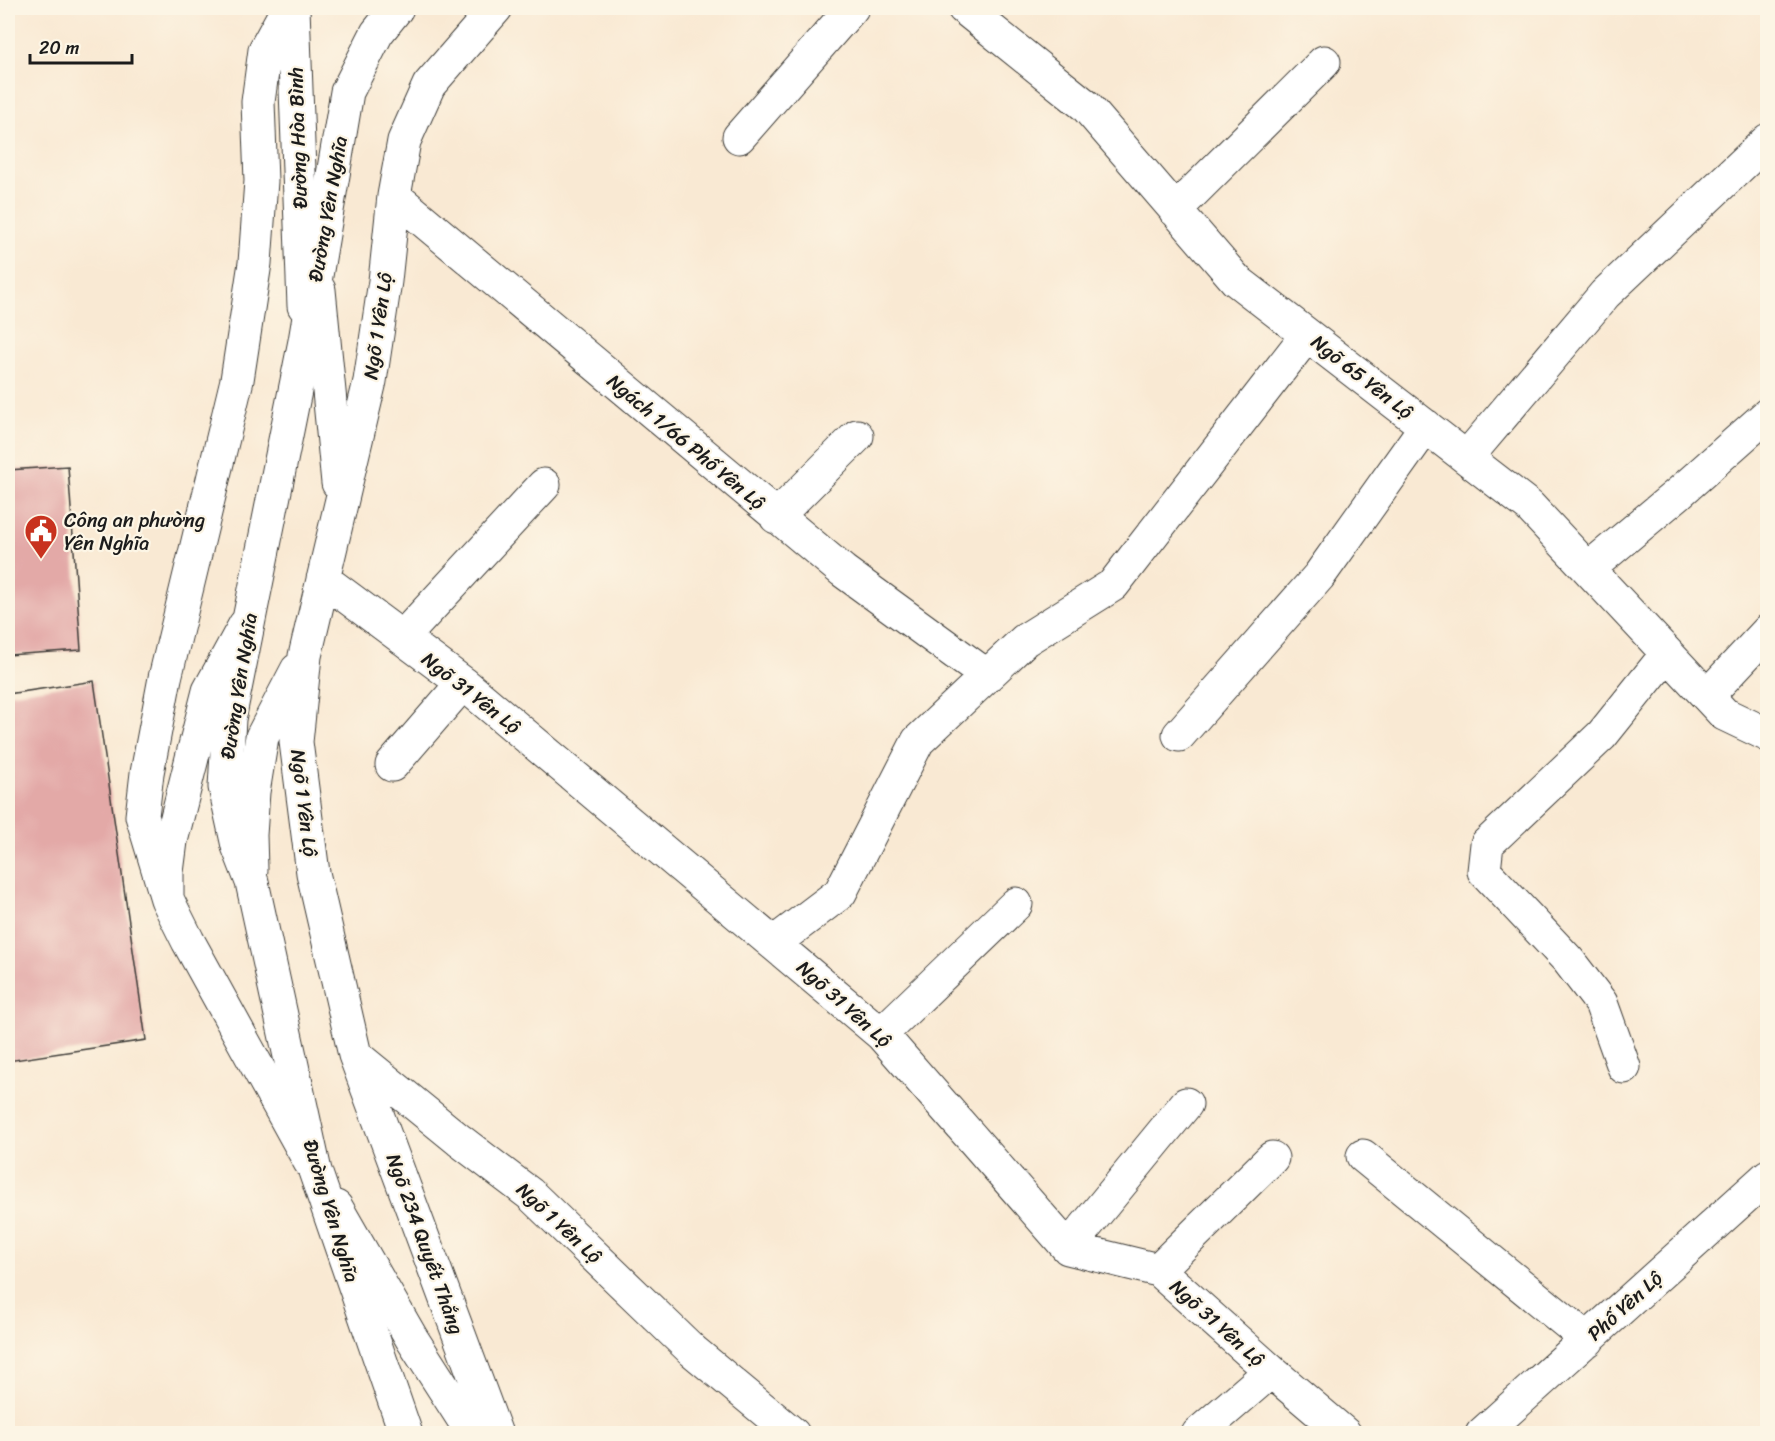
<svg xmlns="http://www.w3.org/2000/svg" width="1775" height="1441" font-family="Sriracha,sans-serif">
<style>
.building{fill:#e3a9a7}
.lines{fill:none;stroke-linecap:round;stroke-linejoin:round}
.minor-casing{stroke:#3d3b37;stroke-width:35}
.major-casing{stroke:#3d3b37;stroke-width:35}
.minor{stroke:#fff;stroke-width:33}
.major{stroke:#fff;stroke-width:33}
.labels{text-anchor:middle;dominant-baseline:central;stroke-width:4.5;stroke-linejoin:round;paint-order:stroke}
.street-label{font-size:20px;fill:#1c1c1c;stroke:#fcf5e5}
.poi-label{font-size:20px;fill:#1c1c1c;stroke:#fcf5e5;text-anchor:start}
</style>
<rect width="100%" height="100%" fill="#fcf5e5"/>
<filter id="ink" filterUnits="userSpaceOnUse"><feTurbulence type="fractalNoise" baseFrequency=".0167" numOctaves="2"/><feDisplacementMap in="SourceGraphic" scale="12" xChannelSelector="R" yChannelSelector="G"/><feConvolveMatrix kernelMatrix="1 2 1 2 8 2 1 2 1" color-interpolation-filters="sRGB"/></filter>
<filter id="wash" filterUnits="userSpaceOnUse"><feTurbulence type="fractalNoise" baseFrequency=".008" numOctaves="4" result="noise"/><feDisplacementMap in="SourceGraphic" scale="24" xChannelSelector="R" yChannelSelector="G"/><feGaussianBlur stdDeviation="1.35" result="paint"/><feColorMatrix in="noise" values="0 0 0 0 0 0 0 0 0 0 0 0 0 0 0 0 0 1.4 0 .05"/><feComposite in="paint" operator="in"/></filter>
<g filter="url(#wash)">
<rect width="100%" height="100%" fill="#f9e9d3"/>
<g id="blocks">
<path class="building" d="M68,466l13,184 -73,5v-185z
M94,681l52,359 -138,21v-367z"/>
</g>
</g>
<g filter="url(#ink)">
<use href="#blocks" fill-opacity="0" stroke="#3d3b37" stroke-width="1.5"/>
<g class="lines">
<g class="minor-casing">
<path id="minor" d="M293,8l11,298
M964,8l122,98 150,174 293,226 195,208 44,21
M739,137l113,-129
M394,196l449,375 144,105
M1175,210l149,-148
M319,290l19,193
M1467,457l138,-163 163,-154
M776,517l81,-81
M1588,569l91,-76 89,-79
M323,579l140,104 418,351 187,214 90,22 113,101 74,63
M245,625l-36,66 -38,150 -4,31v27l21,42 122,221
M402,638l142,-153
M1707,696l61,-65
M1179,735l140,-159 107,-150
M392,765l71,-82
M251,870l-1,-35 3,-43 9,-55 35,-67
M167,899l-25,-83 5,-43 18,-95 72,-298 18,-117 6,-82 -3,-79 7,-52 23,-42
M774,943l66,-50 78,-152 107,-101 88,-55 194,-250
M881,1034l135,-130
M356,1056l103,84 71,54 163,157 100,83
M1624,1067l-23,-64 -33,-43 -84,-89 3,-27 115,-109 65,-81
M1363,1156l225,184
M336,1207l76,132 61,95
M1068,1248l118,-144
M1158,1270l114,-112
M496,1434l-141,-379 -42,-182 -17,-131 9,-86 65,-275 15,-100 9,-85 10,-55 25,-56 67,-77
M1198,1434l73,-63
M1482,1434l286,-258"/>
</g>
<g class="major-casing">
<path id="major" d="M397,8l-20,25 -30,59 -42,249 -76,378 -4,68 13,59 14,36 63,289 91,263"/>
</g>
<use href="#minor" class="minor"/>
<use href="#major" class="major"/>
</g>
</g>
<defs>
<g id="civic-pin" transform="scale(1.725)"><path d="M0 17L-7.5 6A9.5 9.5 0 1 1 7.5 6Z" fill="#c8321e" stroke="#fcf5e5"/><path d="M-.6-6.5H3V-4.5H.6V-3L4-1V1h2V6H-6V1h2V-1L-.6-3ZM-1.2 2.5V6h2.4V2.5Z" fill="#fff"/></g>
</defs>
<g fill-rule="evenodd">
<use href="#civic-pin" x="41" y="531"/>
</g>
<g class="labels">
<g class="street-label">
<text transform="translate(298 138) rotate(-92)">Đường Hòa Bình</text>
<text transform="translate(328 209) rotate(-80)">Đường Yên Nghĩa</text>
<text transform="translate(378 326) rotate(-82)">Ngõ 1 Yên Lộ</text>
<text transform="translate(1362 377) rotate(38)">Ngõ 65 Yên Lộ</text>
<text transform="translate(686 442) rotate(40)">Ngách 1/66 Phố Yên Lộ</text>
<text transform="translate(239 686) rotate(-81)">Đường Yên Nghĩa</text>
<text transform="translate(471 693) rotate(38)">Ngõ 31 Yên Lộ</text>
<text transform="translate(304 803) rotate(83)">Ngõ 1 Yên Lộ</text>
<text transform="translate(844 1004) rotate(42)">Ngõ 31 Yên Lộ</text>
<text transform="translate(331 1211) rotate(73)">Đường Yên Nghĩa</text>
<text transform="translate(559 1223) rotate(43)">Ngõ 1 Yên Lộ</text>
<text transform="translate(425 1244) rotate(70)">Ngõ 234 Quyết Thắng</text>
<text transform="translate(1625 1306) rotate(-42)">Phố Yên Lộ</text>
<text transform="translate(1217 1323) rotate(42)">Ngõ 31 Yên Lộ</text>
</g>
<g class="poi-label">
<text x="64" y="520">Công an phường<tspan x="64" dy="23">Yên Nghĩa</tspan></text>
</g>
</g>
<rect width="1775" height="1441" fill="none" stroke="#fcf5e5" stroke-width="30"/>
<path d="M30 54v9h102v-9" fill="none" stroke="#1c1c1c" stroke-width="3"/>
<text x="39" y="54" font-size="18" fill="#1c1c1c" stroke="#fcf5e5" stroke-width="4.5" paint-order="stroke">20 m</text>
</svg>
